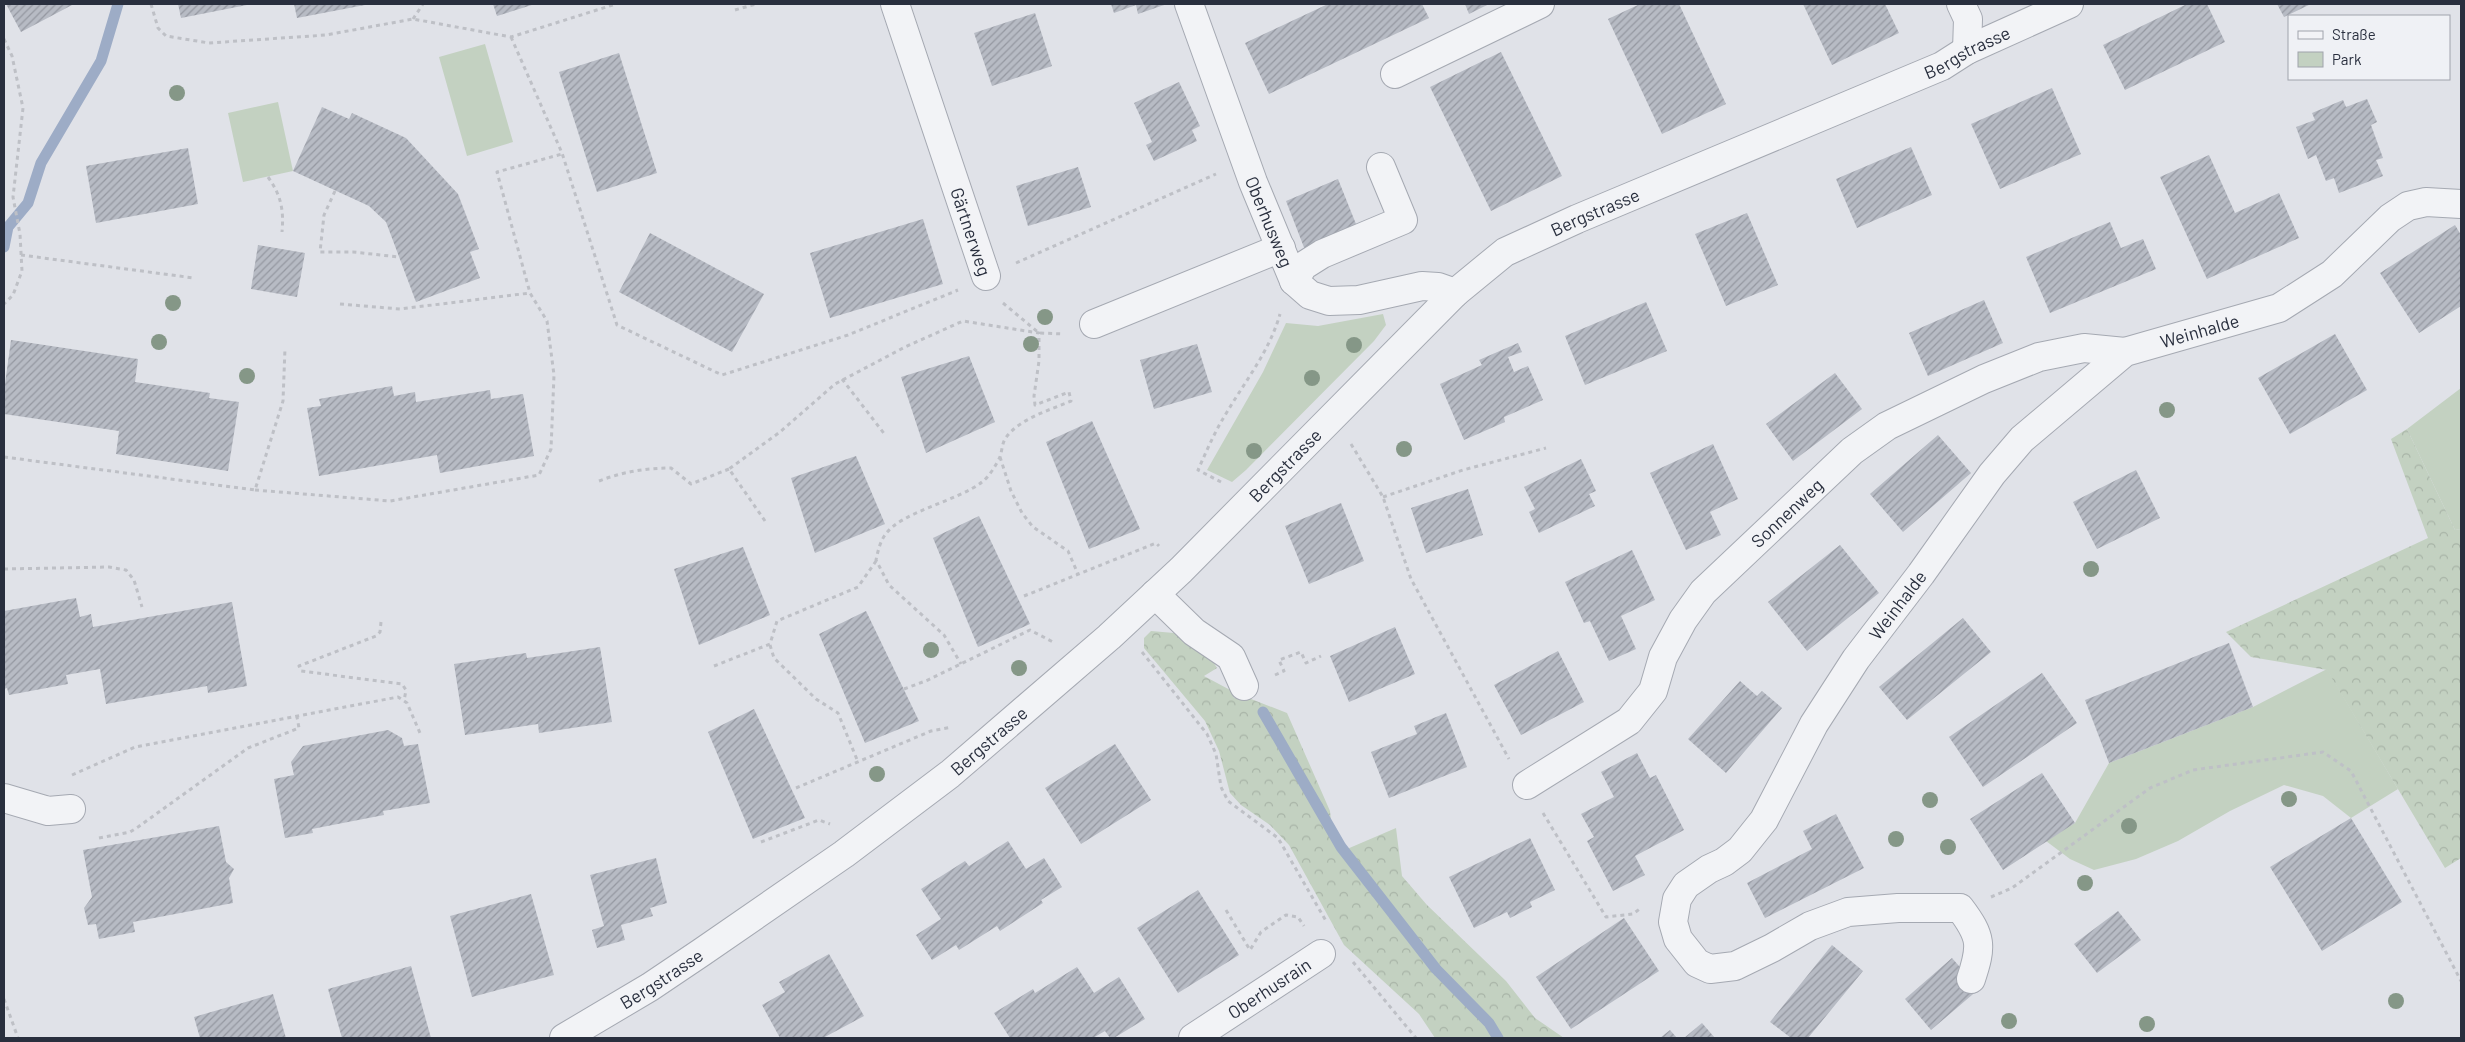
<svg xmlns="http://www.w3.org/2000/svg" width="2465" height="1042" font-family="Barlow,sans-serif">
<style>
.green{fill:#c3d1c1}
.forest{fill:url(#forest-crowns)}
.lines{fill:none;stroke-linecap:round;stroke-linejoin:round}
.stream{stroke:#9dacc6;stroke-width:11}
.building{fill:url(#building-hatch)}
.minor-casing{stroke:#a5a9b2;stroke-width:30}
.path{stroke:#bec0c6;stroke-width:3;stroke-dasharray:4 4;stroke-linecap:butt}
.minor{stroke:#f2f3f6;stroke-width:28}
.tree{fill:#859787}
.labels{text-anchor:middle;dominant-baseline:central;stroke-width:4;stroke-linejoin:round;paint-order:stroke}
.street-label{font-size:18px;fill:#292f3e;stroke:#eff1f5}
</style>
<defs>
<pattern id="forest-crowns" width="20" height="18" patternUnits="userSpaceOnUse" patternTransform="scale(1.25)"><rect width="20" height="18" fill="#c3d1c1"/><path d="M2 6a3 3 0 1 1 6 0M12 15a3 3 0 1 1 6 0" fill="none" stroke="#a8b4a7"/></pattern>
<pattern id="building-hatch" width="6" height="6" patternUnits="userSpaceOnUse" patternTransform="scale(1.25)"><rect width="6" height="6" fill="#b7bbc4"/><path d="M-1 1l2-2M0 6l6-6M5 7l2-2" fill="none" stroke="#9598a1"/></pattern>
</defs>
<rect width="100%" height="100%" fill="#e0e2e8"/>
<path class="green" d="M485,44l28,98 -46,14 -28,-99z
M278,102l15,69 -50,11 -15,-69z
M1383,314l3,11 -12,16 -128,129 -14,12 -25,-12 56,-98 23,-49 32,3z
M2461,388v141l-6,1 -48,-101z
M2327,669l71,120 -47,29 -28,-22 -39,-11 -54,26 -52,30 -42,18 -42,11 -24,-11 -24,-18 29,-18 34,-60 144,-56z"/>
<path class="forest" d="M2407,429l48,101 6,-1v329l-16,10 -118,-198 -76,-13 -25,-25 202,-94 -37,-99z
M1151,631l23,2 35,22 8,13 -13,8 28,15 2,7 7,-3 46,18 43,98 3,28 7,13 56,-24 6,48 25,29 79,76 29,37 29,20h-129l-16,-24 -75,-69 -55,-100 -19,-20 -29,-20 -11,-12 -11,-42 -14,-30 -61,-73v-10z"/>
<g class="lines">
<path class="stream" d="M4,247l4,-20 20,-24 13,-40 60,-102 17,-57
M1263,712l78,135 95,122 53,54 9,15"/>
</g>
<path class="building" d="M6,4h68l-53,28z
M178,4h69v1l-66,13z
M294,4h71v1l-68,13z
M493,4h42l-38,12z
M1111,4h56l-29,10 -2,-9 -22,8z
M1328,4h94l7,14 -160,76 -24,-51z
M1465,4h24l-20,10z
M1640,4h39l47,100 -64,30 -54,-115z
M1803,4h82l14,29 -67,32z
M2187,4h20l18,38 -100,48 -22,-45z
M2277,4h34l-27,13z
M1035,13l17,53 -60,20 -18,-53z
M1501,52l61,124 -71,35 -61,-124z
M619,53l38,120 -60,19 -38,-120z
M1179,82l21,44 -8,4 5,11 -43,20 -8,-16 6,-3 -18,-39z
M2052,88l29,66 -81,35 -29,-65z
M2367,99l10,23 -6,3 12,33 -7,2 7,16 -44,17 -5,-15 -8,3 -10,-26 -8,4 -12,-32 19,-7 -3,-7 31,-13 3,7z
M322,107l27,12 3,-6 54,25 52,56 21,55 -9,3 10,26 -64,24 -30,-80 -17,-16 -76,-35z
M1911,147l21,48 -75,33 -21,-49z
M188,148l10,56 -102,19 -10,-57z
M2209,155l26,58 44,-20 20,45 -92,41 -47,-102z
M1078,167l13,40 -63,19 -12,-40z
M1338,179l20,50 -53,21 -19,-49z
M1747,213l31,72 -52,21 -31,-72z
M923,219l20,65 -113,34 -20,-65z
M2110,222l11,26 22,-9 13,30 -106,44 -24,-56z
M2455,225l6,10v71l-42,27 -39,-60z
M650,233l114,61 -32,58 -113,-60z
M258,245l47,8 -8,44 -46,-8z
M1984,300l19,43 -75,33 -19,-43z
M1646,302l21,49 -82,34 -20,-49z
M2335,334l32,56 -77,44 -32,-56z
M11,340l127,19 -3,23 75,11 -1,5 30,4 -11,69 -112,-17 3,-23 -115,-17v-23z
M1518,343l4,9 -14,5 6,15 14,-6 15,34 -39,17 1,5 -41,18 -24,-56 42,-19 -3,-5z
M1197,344l15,48 -58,17 -14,-49z
M969,356l26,66 -69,31 -25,-76z
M1835,373l27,36 -69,52 -27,-37z
M392,386l2,10 21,-4 1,10 74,-12 1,9 32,-5 11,62 -94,17 -3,-18 -118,21 -12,-68 14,-2 -2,-7z
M1092,421l48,108 -51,20 -43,-107z
M1938,435l33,38 -68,59 -33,-38z
M1713,444l25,55 -28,13 11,23 -35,15 -36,-77z
M856,456l29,68 -70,29 -24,-75z
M1581,459l15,32 -7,3 6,12 -56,27 -10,-21 6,-3 -11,-22z
M2136,470l24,48 -63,31 -24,-47z
M1468,489l15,46 -57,18 -15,-45z
M1341,503l23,58 -55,23 -24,-58z
M979,516l51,108 -52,23 -45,-109z
M1840,545l39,48 -72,58 -39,-49z
M743,547l27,68 -71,30 -25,-76z
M1632,550l23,50 -34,16 15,33 -27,12 -19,-40 -6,2 -19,-41z
M76,598l4,19 11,-3 2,13 139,-25 15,84 -39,7 -1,-7 -101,18 -6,-35 -34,6 2,9 -59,11 -2,-7 -3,1v-78z
M866,611l53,110 -54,22 -46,-109z
M1963,618l28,34 -84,68 -28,-33z
M1395,627l20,47 -66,28 -19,-46z
M2229,643l24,64 -144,56 -24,-63z
M600,647l12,75 -73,11 -1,-9 -73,11 -11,-71 72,-11 1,5z
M1558,651l26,51 -63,33 -27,-50z
M2042,673l35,50 -94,64 -34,-50z
M1740,681l17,15 5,-5 20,17 -56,65 -38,-34z
M754,709l51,109 -52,21 -45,-107z
M1446,713l21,54 -78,31 -18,-46 46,-18 -3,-8z
M388,730l14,8 2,8 14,-2 12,59 -47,8 1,4 -72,14 1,4 -28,5 -11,-59 20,-4 -3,-13 12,-16z
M1115,744l36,56 -70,44 -36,-56z
M1637,753l13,25 6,-3 28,55 -49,26 10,19 -32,16 -26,-50 7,-4 -13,-23 33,-17 -13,-25z
M2042,773l33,50 -72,47 -33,-51z
M1836,814l28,54 -99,50 -18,-35 65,-34 -9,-18z
M2351,818l51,84 -80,49 -52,-84z
M219,826l7,36 8,7 -5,9 4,25 -100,19 2,10 -36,7 -3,-15 -8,1 -4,-17 8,-11 -9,-47z
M1530,838l25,52 -25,12 2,5 -22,11 -3,-6 -33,16 -25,-51z
M1008,841l18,28 18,-11 18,29 -21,13 2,3 -43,28 -3,-5 -38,24 -3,-5 -24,15 -16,-25 25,-16 -20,-30 44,-28 4,5z
M656,858l11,45 -17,5 3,8 -32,9 4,15 -28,8 -5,-18 12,-4 -14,-51z
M1198,890l41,65 -61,38 -41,-65z
M531,894l23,81 -82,22 -22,-81z
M2118,911l23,29 -44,33 -23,-29z
M1624,918l35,53 -88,58 -35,-52z
M1832,945l31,26 -55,67h-17l-21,-16z
M829,954l35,62 -41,22h-43l-18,-33 23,-13 -6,-10z
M1952,958l27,31 -48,41 -26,-31z
M411,966l20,72h-89l-14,-49z
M1077,967l17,26 25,-16 26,42 -31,19h-4l-5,-7 -12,7h-83l-16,-25 39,-24 2,4z
M273,994l13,44h-86l-6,-21z
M1702,1023l13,15h-31z
M1670,1030l7,8h-17z"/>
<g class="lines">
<g class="minor-casing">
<g id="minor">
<path id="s1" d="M895,4l91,272"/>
<path id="s2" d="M1189,4l64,178 41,99 16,14 19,6 30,-1 63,-14 16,1 17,6"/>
<path d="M1961,4l7,15 -1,31"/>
<path d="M1395,74l145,-70"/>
<path d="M1294,281l9,-15 19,-12 81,-34 -22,-53"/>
<path d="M1094,324l187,-76"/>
<path d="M1155,594l39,38 37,25 13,29"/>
<path id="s3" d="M1527,785l102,-64 24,-30 10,-34 20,-37 20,-28 149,-141 35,-25 97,-47 55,-22 45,-9 41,4"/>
<path d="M4,798l44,13 23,-2"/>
<path id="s4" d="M1971,979c11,-33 11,-42 -11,-71h-62l-50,4 -38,14 -38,22 -37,18 -25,3 -13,-6 -19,-24 -5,-17 4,-23 9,-14 23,-16 15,-7 16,-12 24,-30 50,-96 42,-65 65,-85 71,-100 30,-35 103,-87 154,-44 53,-34 58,-56 18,-12 18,-4 35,2"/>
<path id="s5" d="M564,1038l86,-51 52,-35 142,-98 106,-80 159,-137 72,-67 274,-277 50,-41 72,-33 365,-153 25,-16 102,-46"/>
<path id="s6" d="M1193,1038l128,-84"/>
</g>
</g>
<path class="path" d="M151,4l7,24 8,8 43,7 117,-8 87,-16 98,18 105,-33
M735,10l21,-6
M413,19l10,-15
M511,37l51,116 55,172 105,50 126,-40 110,-45
M4,39l8,17 11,52 -10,89 7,37 2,37 -9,24 -9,9
M268,177c13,18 16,33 14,55
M335,191l-11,24 -4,37h33l46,5
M21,255l173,23
M1016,263l200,-89
M1003,303l36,30 25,1
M340,304l60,5 130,-16
M842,379l44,57
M1351,444l32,53 28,82 98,180
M4,457l251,33 28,-89 2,-53
M1000,457l11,34 11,22 11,14 35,24 10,23
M599,481c23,-9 47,-13 72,-13l20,16 38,-15
M1221,482l-23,-12c9,-20 17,-39 29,-58 19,-32 43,-62 53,-98
M255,490l135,11 149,-26 12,-26 3,-74 -7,-54 -17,-28 -33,-121 65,-18
M1383,497l80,-27 83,-22
M765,521l-36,-52 51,-37 55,-48 70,-37 58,-26 76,12v28l-5,35 1,9 34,-13 2,9c-21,9 -53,18 -66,38 -3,5 -3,12 -5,18 -4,8 -11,20 -18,25 -24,19 -82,30 -97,53 -5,7 -7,16 -9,25l13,25 55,50 17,29
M4,569l105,-2 17,3 8,10 8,27
M1024,596l132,-53 3,3
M381,622l-1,10 -4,4 -77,30 2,5 101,13 4,6 -2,11
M770,645l4,13 42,41 22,14 20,49
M1142,652l65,82 9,20 5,33 7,14 50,37 48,83
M714,666l56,-22 7,-23 81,-34 18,-26
M1275,675l9,-4 -5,-11 22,-8 5,11 15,-7
M904,689l24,-9 102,-50 23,12
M72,775l63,-28 263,-50 9,6 13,30
M796,788l135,-57 21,-4
M1543,813l63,104 27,-3 8,-6
M99,838l31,-6 8,-5 110,-79 51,-20 -2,-11
M761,842l58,-22 11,4
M1991,897l21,-9 138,-100 43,-18 130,-18 28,19 110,210
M1226,910l24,40 11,-18 25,-17 12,2 6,9
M1353,962l63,76
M4,999l14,39"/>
<use href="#minor" class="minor"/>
</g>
<g class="tree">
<circle cx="177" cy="93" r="8"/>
<circle cx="173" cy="303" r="8"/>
<circle cx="1045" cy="317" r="8"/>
<circle cx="159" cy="342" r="8"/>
<circle cx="1031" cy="344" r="8"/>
<circle cx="1354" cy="345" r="8"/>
<circle cx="247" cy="376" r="8"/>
<circle cx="1312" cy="378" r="8"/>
<circle cx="2167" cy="410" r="8"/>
<circle cx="1404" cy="449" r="8"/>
<circle cx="1254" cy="451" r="8"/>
<circle cx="2091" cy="569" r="8"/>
<circle cx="931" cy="650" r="8"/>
<circle cx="1019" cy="668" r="8"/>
<circle cx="877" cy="774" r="8"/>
<circle cx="2289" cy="799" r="8"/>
<circle cx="1930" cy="800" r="8"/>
<circle cx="2129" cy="826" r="8"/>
<circle cx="1896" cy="839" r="8"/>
<circle cx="1948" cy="847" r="8"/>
<circle cx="2085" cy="883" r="8"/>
<circle cx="2396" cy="1001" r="8"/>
<circle cx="2009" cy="1021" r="8"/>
<circle cx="2147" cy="1024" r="8"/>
</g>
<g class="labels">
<g class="street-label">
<text stroke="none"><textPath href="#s5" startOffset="1734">Bergstrasse</textPath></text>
<text stroke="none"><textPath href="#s5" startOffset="1329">Bergstrasse</textPath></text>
<text stroke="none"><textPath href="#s2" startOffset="232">Oberhusweg</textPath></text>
<text stroke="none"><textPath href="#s1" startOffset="240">Gärtnerweg</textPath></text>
<text stroke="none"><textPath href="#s4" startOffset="1219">Weinhalde</textPath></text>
<text stroke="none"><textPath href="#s5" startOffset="924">Bergstrasse</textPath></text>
<text stroke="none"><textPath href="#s3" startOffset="386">Sonnenweg</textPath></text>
<text stroke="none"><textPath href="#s4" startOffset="799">Weinhalde</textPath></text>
<text stroke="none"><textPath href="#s5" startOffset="519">Bergstrasse</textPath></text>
<text stroke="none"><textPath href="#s5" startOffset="114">Bergstrasse</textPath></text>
<text stroke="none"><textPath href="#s6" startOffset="91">Oberhusrain</textPath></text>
</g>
</g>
<rect width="2465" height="1042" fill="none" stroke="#292f3e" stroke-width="10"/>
<rect x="2288" y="15" width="162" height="65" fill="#eff1f5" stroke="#a0a3ac"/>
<rect x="2298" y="31" width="25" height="8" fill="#f2f3f6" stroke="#a0a3ac"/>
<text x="2332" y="40" font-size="15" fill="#292f3e">Straße</text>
<rect x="2298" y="52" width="25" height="15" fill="#c3d1c1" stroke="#a0a3ac"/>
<text x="2332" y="65" font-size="15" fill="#292f3e">Park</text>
</svg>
